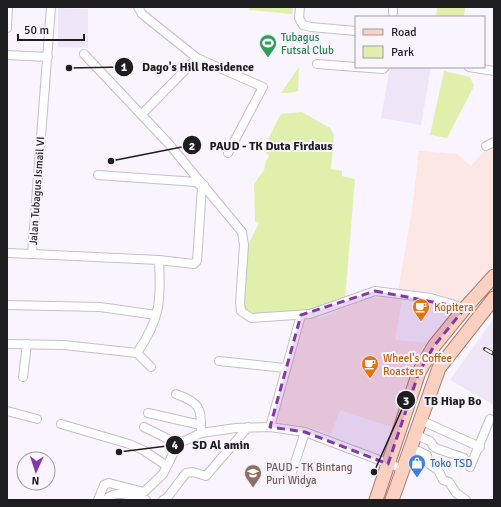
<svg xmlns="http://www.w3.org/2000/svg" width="501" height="507" font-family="Signika,sans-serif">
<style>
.commercial{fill:#fde7e4}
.built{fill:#eee6f7}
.green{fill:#e0f0ac}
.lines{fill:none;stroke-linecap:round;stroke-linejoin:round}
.street-casing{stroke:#c4bfc9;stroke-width:10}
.primary-casing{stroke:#ab7d6e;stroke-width:15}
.street{stroke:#fff;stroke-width:8}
.primary{stroke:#fad0c1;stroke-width:13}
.rail-casing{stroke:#444246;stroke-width:4}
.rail{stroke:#f9f4fe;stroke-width:2.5;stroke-dasharray:8;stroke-linecap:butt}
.marked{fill:#8537a8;fill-opacity:0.2;stroke:#8537a8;stroke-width:3;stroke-dasharray:8 5;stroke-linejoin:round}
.labels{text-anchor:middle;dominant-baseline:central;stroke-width:4;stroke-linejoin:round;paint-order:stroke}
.leisure-label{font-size:11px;fill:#27864d;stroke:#f9f4fe;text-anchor:start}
.street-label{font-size:11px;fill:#1e1d20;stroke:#f9f4fe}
.food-label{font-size:11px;fill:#c56008;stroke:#f9f4fe;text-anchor:start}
.shop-label{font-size:11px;fill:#366cbe;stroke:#f9f4fe;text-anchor:start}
.education-label{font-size:11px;fill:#785e54;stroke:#f9f4fe;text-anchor:start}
.leader{fill:none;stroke:#1e1d20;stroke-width:1.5}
.callout-dot{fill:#1e1d20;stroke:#f9f4fe;stroke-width:1.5}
.mark-label{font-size:12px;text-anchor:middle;font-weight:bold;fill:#fff}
.callout-label{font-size:12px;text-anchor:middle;font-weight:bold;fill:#1e1d20;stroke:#f9f4fe;stroke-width:4;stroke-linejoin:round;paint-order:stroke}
</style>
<rect width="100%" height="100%" fill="#f9f4fe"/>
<path class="commercial" d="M494,146v119l-35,38 -23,-10 -38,-2 14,-81 7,-59 38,3 14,12 14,-16z
M369,298l33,1 -7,41 32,3 -7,10 -25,75 -55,-18 -9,24 -20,-6 -39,-2 29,-106 22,-3z"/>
<path class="built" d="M58,8l30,1v39l-30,-1z
M390,67h41l-10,58 -40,-7z
M494,318v87l-44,-25z"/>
<path class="green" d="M250,7h43l-1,7 -44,-4z
M437,7h28l-1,10h-28z
M299,67l-1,24 -9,2h-8z
M444,71l26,6 4,9 -27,52 -17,-3z
M302,112l28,16 4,7 -3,34 11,2v5l13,3 -10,120 -28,12 -66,4 -6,-3 -4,-11 4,-50 14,-28 -4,-2 -1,-37 10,-14 2,-9 3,-5 -6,-7 18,-35z"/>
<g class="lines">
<g class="street-casing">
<path id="street" d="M51,7l-19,247 127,6 35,4 3,-3 5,-74 2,-2
M138,7l4,7 55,44 66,29 -35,66
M300,7l-1,11 4,7 8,2 45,4
M393,13v-6
M7,28l1,-21
M84,54l85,90 73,88 2,13 -4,58 1,8 10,7 59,-4 65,-23 56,7 34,10
M7,55l41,2
M317,64l39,3
M357,67l26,2 2,-2
M469,67l25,4
M142,114l55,-56
M486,146l8,-4
M98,175l98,7 5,4
M7,253l25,1
M7,305l93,2 56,8
M7,344l57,1 73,8c24,-35 24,-53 22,-93
M137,353l14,14
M219,361l66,7
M23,377l4,-33
M176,394c22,8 26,13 25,36
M7,411l30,8
M148,413l53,12
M420,420l60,27
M61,424l68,20 14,6 24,16
M144,427l34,17
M270,427l31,-112
M414,434l16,7 4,6 4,2 26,9
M410,447l17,8 2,9 9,6 5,10 6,2 7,11 10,7
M470,467l20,-48
M291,475l14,-43
M98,500l6,-15 5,-2 35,9 19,-18 15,-30 23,-11 35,-5 34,-1 35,5 98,37
M106,500c8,-12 28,-3 40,0
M163,500l4,-2 19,-25 7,-1 13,4 42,-49"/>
</g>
<g class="primary-casing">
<path id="primary" d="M376,500l43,-128 15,-26 31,-38 29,-32
M392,500l47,-132 55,-70"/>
</g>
<use href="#street" class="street"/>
<use href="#primary" class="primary"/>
<g class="rail-casing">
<path id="rail" d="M485,349l9,5"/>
</g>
<use href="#rail" class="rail"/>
</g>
<path class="marked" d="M375,291l90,17 -31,38 -15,26 -31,92 -83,-32 -35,-5 31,-112z"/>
<defs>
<g id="stadium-pin" transform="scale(0.9)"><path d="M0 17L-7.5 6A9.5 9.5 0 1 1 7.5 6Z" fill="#2e9e5b" stroke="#f9f4fe"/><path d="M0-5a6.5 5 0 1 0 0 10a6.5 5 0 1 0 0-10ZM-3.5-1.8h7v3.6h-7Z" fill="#fff"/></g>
<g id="cafe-pin" transform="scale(0.9)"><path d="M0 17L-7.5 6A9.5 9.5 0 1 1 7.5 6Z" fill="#e8710a" stroke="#f9f4fe"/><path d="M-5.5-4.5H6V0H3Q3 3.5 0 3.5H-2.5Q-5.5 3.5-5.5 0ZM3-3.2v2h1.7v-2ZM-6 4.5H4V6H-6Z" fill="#fff"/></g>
<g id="shop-pin" transform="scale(0.9)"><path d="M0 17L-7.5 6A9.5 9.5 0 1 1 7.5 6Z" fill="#3f7fe0" stroke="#f9f4fe"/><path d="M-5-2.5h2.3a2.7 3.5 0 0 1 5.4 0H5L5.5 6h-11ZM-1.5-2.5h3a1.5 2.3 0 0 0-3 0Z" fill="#fff"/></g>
<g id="school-pin" transform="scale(0.9)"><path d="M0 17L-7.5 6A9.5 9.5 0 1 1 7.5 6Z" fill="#8d6e63" stroke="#f9f4fe"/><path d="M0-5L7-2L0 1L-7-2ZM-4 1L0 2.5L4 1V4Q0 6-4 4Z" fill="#fff"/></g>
</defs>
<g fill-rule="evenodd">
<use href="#stadium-pin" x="268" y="43"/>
<use href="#cafe-pin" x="421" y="307"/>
<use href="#cafe-pin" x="370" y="364"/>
<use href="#shop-pin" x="417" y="463"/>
<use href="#school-pin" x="253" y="473"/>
</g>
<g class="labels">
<g class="leisure-label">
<text x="281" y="37">Tubagus<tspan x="281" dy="13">Futsal Club</tspan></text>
</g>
<g class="street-label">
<text transform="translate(37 191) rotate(-86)">Jalan Tubagus Ismail VI</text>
</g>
<g class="food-label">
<text x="434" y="307">Kopitera</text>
<text x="383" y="358">Wheel's Coffee<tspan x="383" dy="13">Roasters</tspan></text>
</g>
<g class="shop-label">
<text x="430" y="463">Toko TSD</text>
</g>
<g class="education-label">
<text x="266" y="467">PAUD - TK Bintang<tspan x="266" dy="13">Puri Widya</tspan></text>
</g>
</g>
<path class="leader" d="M69 68L124 67M111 161L192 145M374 472L406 400M119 452L175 445"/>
<g class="callout-dot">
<circle cx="69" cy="68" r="4"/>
<circle cx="111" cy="161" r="4"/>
<circle cx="374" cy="472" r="4"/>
<circle cx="119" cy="452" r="4"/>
<circle cx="124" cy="67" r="10"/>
<circle cx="192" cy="145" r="10"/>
<circle cx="406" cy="400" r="10"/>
<circle cx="175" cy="445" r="10"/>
</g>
<g class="mark-label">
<text x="124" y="71">1</text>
<text x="192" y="150">2</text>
<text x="406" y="405">3</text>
<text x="175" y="449">4</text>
</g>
<g class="callout-label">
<text x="198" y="71">Dago's Hill Residence</text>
<text x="271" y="150">PAUD - TK Duta Firdaus</text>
<text x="453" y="405">TB Hiap Bo</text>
<text x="221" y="449">SD Al amin</text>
</g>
<rect width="501" height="507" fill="none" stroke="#1e1d20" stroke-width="16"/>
<rect x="355" y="16" width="130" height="52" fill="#f9f4fe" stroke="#a19ea5"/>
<rect x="363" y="29" width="20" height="6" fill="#fad0c1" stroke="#a19ea5"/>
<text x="391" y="36" font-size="12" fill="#1e1d20">Road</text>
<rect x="363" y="46" width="20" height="12" fill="#e0f0ac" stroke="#a19ea5"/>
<text x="391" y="56" font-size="12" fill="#1e1d20">Park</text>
<g transform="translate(36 471) rotate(183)"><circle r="19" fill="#f9f4fe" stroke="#a19ea5"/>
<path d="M0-3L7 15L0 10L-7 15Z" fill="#8537a8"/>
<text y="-6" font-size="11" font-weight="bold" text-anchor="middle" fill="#1e1d20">N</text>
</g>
<path d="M18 34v6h66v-6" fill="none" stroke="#1e1d20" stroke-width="2"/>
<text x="24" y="34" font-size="12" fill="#1e1d20" stroke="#f9f4fe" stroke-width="3" paint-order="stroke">50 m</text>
</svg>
